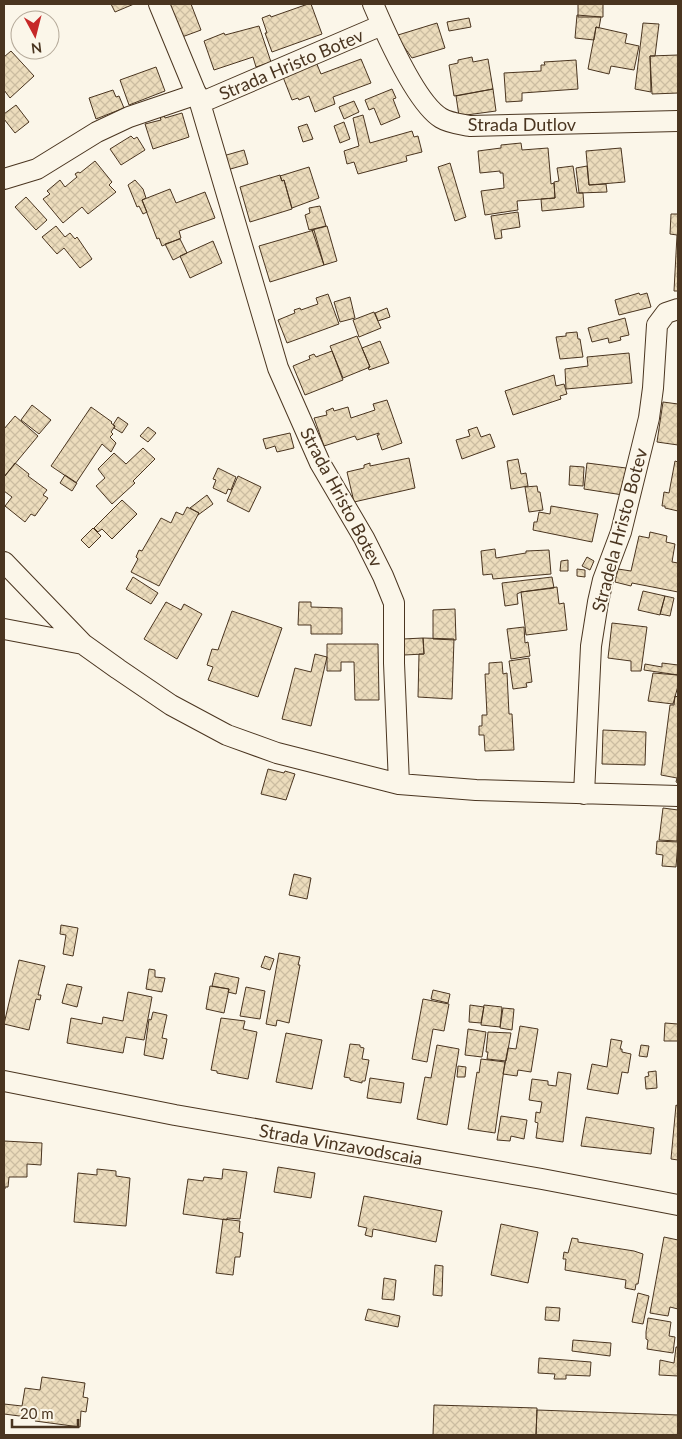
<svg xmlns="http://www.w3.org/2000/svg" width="682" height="1439" font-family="Lato,sans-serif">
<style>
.building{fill:url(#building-cross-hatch);stroke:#4a3520}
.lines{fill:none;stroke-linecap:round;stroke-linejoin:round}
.minor-casing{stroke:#4a3520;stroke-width:22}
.minor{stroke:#fbf6e9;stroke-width:20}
.labels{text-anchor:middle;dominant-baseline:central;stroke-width:4;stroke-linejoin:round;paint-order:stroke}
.street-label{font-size:18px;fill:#4a3520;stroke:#fbf6e9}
</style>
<defs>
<pattern id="building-cross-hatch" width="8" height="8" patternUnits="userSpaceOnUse" patternTransform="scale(1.25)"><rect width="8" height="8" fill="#ecdcbc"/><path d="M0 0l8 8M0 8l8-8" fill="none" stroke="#ccbda1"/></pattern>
</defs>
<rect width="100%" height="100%" fill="#fbf6e9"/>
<path class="building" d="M111,4h23l-19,8z
M170,4h21l10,26 -19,7z
M308,4h3l11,30 -50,18 -7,-19h2l-5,-15 8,-3 1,2z
M578,4h25v13h-25z
M577,15l24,2 -2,11 -3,-1 -2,13 -19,-2z
M469,18l2,9 -22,4 -2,-9z
M437,23l8,25 -33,10 -12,-17 -2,-6z
M643,23l16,1 -4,32h-5l1,36 -16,-3z
M259,26l12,36 -15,5 -3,-10 -39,13 -10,-29 20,-8 1,2z
M596,27l31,7 -2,9 14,3 -5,24 -23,-4 -2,8 -21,-5z
M11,51l23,25 -24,22 -6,-8v-33z
M678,55v38l-26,1 -2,-38z
M472,57l1,5 15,-3 5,30 -39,7 -5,-31 9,-2v-3z
M361,59l10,24 -38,14 2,7 -20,8 -6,-16 -10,4 -1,-2 -6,2 -9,-23 17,-6 -1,-3 17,-6 5,12z
M576,60l2,29 -56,4v8l-16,1 -2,-29 37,-2v-6h4l-1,-3z
M156,67l9,24 -36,14 -9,-25z
M392,89l4,9 -3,1 7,18 -19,8 -7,-17 -5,2 -4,-10z
M493,89l3,22 -37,5 -3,-20z
M113,90l3,7 3,-1 5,12 -28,11 -7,-21z
M354,101l5,11 -15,7 -5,-12z
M16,105l13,17 -14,11 -11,-14v-5z
M182,113l7,24 -36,12 -8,-25 16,-4 -1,-3 4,-2 1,3z
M363,115l7,28 42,-12 2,6 4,-1 4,16 -16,4 1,5 -49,13 -4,-12 -7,2 -3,-13 15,-5 -6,-28z
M344,122l6,17 -10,4 -6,-17z
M307,124l6,15 -10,3 -5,-15z
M131,136l3,3 3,-2 8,13 -24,15 -11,-16z
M521,143l1,7 26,-2 3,36 3,-1 1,15 -38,3 1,9 -33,5 -4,-24 23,-3 -1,-15h-3v-2l-20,2 -2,-22 23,-3v-3z
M621,148l4,34 -36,3 -3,-34z
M244,150l4,14 -21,6 -4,-14z
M95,161l17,21 -3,3 7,7 -28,22 -6,-7 -19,16 -20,-24 7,-5 -3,-3 13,-11 5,7 12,-10 -2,-3 3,-2 2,1z
M450,163l16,54 -11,4 -17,-54z
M573,166l4,27h6l1,14 -42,4 -1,-12 14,-1 -1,-16 5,-1 -2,-13z
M587,166l2,19 17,-1 1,8 -28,1 -3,-25z
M309,167l10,31 -27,10 -8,-28 -2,1 -2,-5z
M280,175l2,6 2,-1 8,29 -42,13 -10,-35z
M135,180l8,9 3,9 -4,2 5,12 -4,2 -4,-8 -2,1 -9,-22z
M170,189l6,14 29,-11 10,26 -36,13 2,7 -19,8 -3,-8 -2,1 -15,-39z
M26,197l21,23 -11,10 -21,-23z
M320,206l6,20 -17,4 -4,-15 5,-2 -1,-5z
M518,212l2,15 -19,3 1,8 -7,1 -4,-23z
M671,214h7v77h-4l3,-56 -7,-1z
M56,226l9,11 5,-4 5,6 2,-2 15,22 -12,9 -16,-20 -7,6 -15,-17z
M327,226l10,35 -13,4 -12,-35z
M314,230l10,35 -54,17 -11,-36z
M180,239l7,14 -14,7 -8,-16z
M213,241l9,22 -32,15 -10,-22z
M639,293l1,2 7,-2 4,14 -32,8 -4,-15z
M328,294l11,30 -52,19 -9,-23 17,-7 -1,-3 6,-2 1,2 17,-6 -2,-6z
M350,297l5,21 -15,4 -6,-20z
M387,308l3,9 -12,4 -3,-8z
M374,312l7,16 -22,9 -6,-17z
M625,318l4,17 -9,2 1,3 -12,3 -1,-5 -16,4 -4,-14z
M577,332l1,7h2l3,18 -23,2 -4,-22 10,-1v-3z
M357,336l13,31 -27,11 -13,-32z
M380,341l9,22 -20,7 -1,-3h2l-8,-19z
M332,351l11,29 -38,15 -12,-29 17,-7 -1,-3 5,-2 2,3z
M629,353l3,30 -66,6 -1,-20 23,-3 -1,-9z
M554,375l2,11 8,-2 3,10 -7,2 1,3 -48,16 -8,-24z
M387,400l15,43 -20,7 -5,-15h2v-2l-22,7 -2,-4 -31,10 -10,-28 13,-3 -1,-4 7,-3 1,3 14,-4 3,11 24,-8 -2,-6z
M663,402l15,2v41l-21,-3z
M32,405l19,15 -12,14 -18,-14z
M91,407l21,15 -1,1 4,3 -4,6 2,2 -3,3 6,6 -5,9 -9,-8 -26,39 -25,-17z
M15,416l23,20 -34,41v-48z
M118,417l10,7 -6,9 -8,-5 1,-2 -2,-1z
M148,427l8,6 -8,9 -8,-6z
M477,427l4,10 9,-3 5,13 -33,12 -6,-19 14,-4 -2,-6z
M290,433l4,15 -17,4 -2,-6 -9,3 -3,-10z
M143,448l12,11 -22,22 2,2 -23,21 -16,-18 9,-8 -7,-9 16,-16 12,11z
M409,458l6,30 -61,14 -7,-30 17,-4v-3l6,-2v3z
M518,459l3,15 5,-1 2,13 -17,3 -4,-28z
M675,461l3,1v49l-13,-3v-2h-3l2,-14 5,1z
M15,463l14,11 -1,2 19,14 -4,5 5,3 -13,18 -4,-2 -6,8 -20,-16 7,-9 -8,-6v-14z
M587,463l39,5 -3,27 -39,-6z
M570,466l14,1 -1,19 -14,-1z
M218,468l18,9 -5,13 -3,-1 -2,5 -13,-6 3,-8 -3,-1z
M65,475l12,8 -5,8 -12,-8z
M238,476l23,11 -12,25 -22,-11z
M537,486l1,6h2l3,18 -14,2 -4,-25z
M207,495l6,9 -15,11 1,-2 -9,-5z
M122,500l15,14 -25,25 -10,-10 -4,3 -4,-4z
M551,506l47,8 -6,28 -59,-12 1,-8h3l2,-10 11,2z
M187,507l12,6 -40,73 -28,-14 7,-13 -2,-2 3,-7 3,1 19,-33 10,5 5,-11 7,3z
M93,528l8,8 -12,12 -8,-8z
M650,532l17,4 -1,6 9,2 -3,18 6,1v29l-46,-9 -1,3 -16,-4 3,-13 13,2 8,-35 10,2z
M495,549l1,9 30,-5v-2l23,-1 2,24 -58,5 -1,-5 -9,1 -2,-24z
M587,557l7,4 -4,9 -8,-4z
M568,560v11h-8l1,-10z
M577,569l8,1v7l-8,-1z
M133,577l25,16 -7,11 -25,-15z
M552,577l2,11 -33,4 -4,2 1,10 -13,2 -3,-23z
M557,587l2,17 5,-1 3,27 -41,5 -5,-43z
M643,591l22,5 -5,19 -22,-5z
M665,596l9,2 -4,18 -10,-2z
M166,602l15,8 3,-6 18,10 -25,45 -33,-20z
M299,602h12v5l31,1v26h-31v-9h-13z
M455,609l1,31 -23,-1v-29z
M232,611l50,17 -24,69 -50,-17 5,-13 -6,-2 5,-16 6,1z
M612,623l35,4 -6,44h-10v-10l-23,-3z
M524,627l1,16 3,-1 2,14 -19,3 -4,-30z
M423,638l1,16 -20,1 -1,-16z
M423,638l31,1 -2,60 -34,-2 1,-43h5z
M327,644h51l1,56h-24l-1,-38h-13v9h-14z
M315,654l12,3 -16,69 -29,-7 13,-51 16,4z
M529,658l3,24 -6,1 1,4 -14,2 -4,-28z
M502,662l1,12 4,-1 2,41h3l2,36 -29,1 -1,-16h-5v-9h3v-11h5l-2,-41h4v-11z
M662,663l16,2v10l-34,-5 1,-6 17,3z
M653,673l25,2v11l-5,18 -25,-3z
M675,696l3,1v86l-2,-1 1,-4 -16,-3 9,-70h4z
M603,730l43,2 -1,33 -43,-1z
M268,769l16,4 1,-2 10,3 -9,26 -25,-6z
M663,808l15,2 -1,31 -18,-1z
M657,841l21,1 -2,25 -14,-1 1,-11 -7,-1z
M294,874l17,4 -4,21 -18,-4z
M61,925l17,3 -5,28 -10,-2 3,-19 -6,-1z
M279,953l21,4 -2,8h2l-11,58 -12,-3 -1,6 -10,-2z
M265,956l9,3 -4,11 -9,-3z
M19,960l26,6 -7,29h3l-1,5 -4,-1 -7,31 -25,-6z
M149,969l6,1v7l10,1 -3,14 -16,-3z
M215,973l24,5 -3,16 -8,-2 1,-3 -17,-3z
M67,984l15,3 -5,20 -15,-4z
M210,986l19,3 -5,24 -18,-4z
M246,987l19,4 -5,28 -20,-3z
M433,990l17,4 -2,9 -17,-4z
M128,992l24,5 -8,43 -18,-3 -3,16 -56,-10 4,-25 31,6 1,-7 20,4z
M423,999l26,5 -5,27 -11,-2 -6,33 -15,-3z
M470,1005l14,2 -3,16 -12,-1z
M484,1005l18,2 -2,20 -19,-2z
M503,1008l11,1 -2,21 -12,-2z
M153,1012l14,3 -5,23 5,1 -4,20 -19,-4 5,-36 2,1z
M221,1018l24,3 -2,8 14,3 -9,47 -31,-6v-2l-6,-1z
M665,1023l13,1v17h-14z
M520,1026l18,3 -7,43 -13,-2 -1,6 -14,-2 5,-26 8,1z
M468,1029l18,3 -4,25 -17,-2z
M488,1032l23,1 -5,28 -19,-2 1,-7h-2z
M286,1033l36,7 -10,49 -36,-7z
M611,1039l11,2 -2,8h2v3l9,2 -3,19 -6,-1 -4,22 -31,-5 5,-25 15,3z
M350,1044l10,1v2l4,1 -2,11 7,1 -4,21h-3v2l-12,-3v-2l-6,-1z
M437,1045l22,4 -12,76 -30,-6 8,-42 6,1z
M641,1045l8,1 -2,11 -8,-1z
M481,1059l24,3 -10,71 -27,-4 9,-57 2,1z
M458,1066l8,1 -1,10h-8z
M656,1071l1,17 -11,1 -1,-12 4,-1 -1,-4z
M558,1072l13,2 -8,68 -27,-4 2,-15 -3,-1 1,-10 4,1 2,-11 -13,-2 3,-21 16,2v4l8,1z
M370,1078l34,5 -3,20 -34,-5z
M676,1105l2,1v54l-7,-1z
M501,1116l26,4 -3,19 -13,-3 -1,5 -13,-1z
M586,1117l68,11 -3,26 -70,-8z
M4,1141l38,2 -1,22 -14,-1v13h-18l-1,10h-3v2h-1z
M278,1167l37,6 -4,25 -37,-6z
M97,1169l19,2v5l14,2 -4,48 -52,-4 4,-49 19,2z
M223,1169l24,3 -7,47 -13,-1v2l-44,-6 5,-35 15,2 1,-4 18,2z
M364,1196l78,15 -6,31 -63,-13 -1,8 -7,-2 2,-7 -9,-2z
M223,1219l17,2 -1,11 4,1 -3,24h-5l-2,18 -17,-2z
M501,1224l37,8 -10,51 -37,-8z
M664,1237l14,3v69l-8,-2 -2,9 -18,-3z
M572,1238l6,1v3l56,9 9,3 -5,30h-2l-1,6 -10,-2 1,-8 -61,-10 1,-11h-3l1,-7 4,1z
M435,1265l8,1 -1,30 -9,-1z
M384,1278l12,2 -2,20 -12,-1z
M638,1293l11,3 -6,28 -11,-2z
M546,1307l14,1 -1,13 -14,-1z
M368,1309l32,7 -2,11 -33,-7z
M648,1318l23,4 -2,14 6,1 -2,16 -26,-4 1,-9 -2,-1v-7z
M573,1340l38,3 -1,13 -38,-5z
M676,1347h2v29l-19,-1 1,-15 14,3z
M539,1358l52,4 -1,14 -24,-1v4h-12l1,-5 -17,-1z
M42,1377l43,6 -2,14 5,1 -2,14 -5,-1 -1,16 -45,-6v-3l-31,-4v-10l18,2 3,-18 15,2z
M434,1405l103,3 -1,27h-103z
M537,1410l141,5v20h-142z"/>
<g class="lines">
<g class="minor-casing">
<path id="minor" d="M159,4l41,99 78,265 42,95 44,75 19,38 11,27v60l5,121
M373,4c12,28 43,99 68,114 8,5 19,6 29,8l208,-5
M200,103l182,-78
M4,179l33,-10 60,-37 32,-15 68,-23
M4,562l79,82 35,25 53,36 56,30 50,18 122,31 77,6 202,6
M4,629l79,15
M584,794l7,-148 7,-44 5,-22 18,-48 28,-114 4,-30 4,-63 9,-12 12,-4
M4,1081l171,34 367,64 136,26"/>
</g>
<use href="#minor" class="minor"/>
</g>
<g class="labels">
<g class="street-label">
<text transform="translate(291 64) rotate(-23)">Strada Hristo Botev</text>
<text x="522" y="124">Strada Dutlov</text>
<text transform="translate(342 497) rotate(62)">Strada Hristo Botev</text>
<text transform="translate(619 530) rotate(-75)">Stradela Hristo Botev</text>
<text transform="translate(341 1144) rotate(10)">Strada Vinzavodscaia</text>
</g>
</g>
<rect width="682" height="1439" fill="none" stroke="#4a3520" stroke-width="10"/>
<g transform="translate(35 35) rotate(173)"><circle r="24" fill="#fbf6e9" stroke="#b4a999"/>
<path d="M0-4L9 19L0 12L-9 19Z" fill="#c62828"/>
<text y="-8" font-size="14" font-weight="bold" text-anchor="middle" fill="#4a3520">N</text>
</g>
<path d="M12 1419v8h66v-8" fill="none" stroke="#4a3520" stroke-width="2.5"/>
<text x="20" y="1419" font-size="15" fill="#4a3520" stroke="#fbf6e9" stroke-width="4" paint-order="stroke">20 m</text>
</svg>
